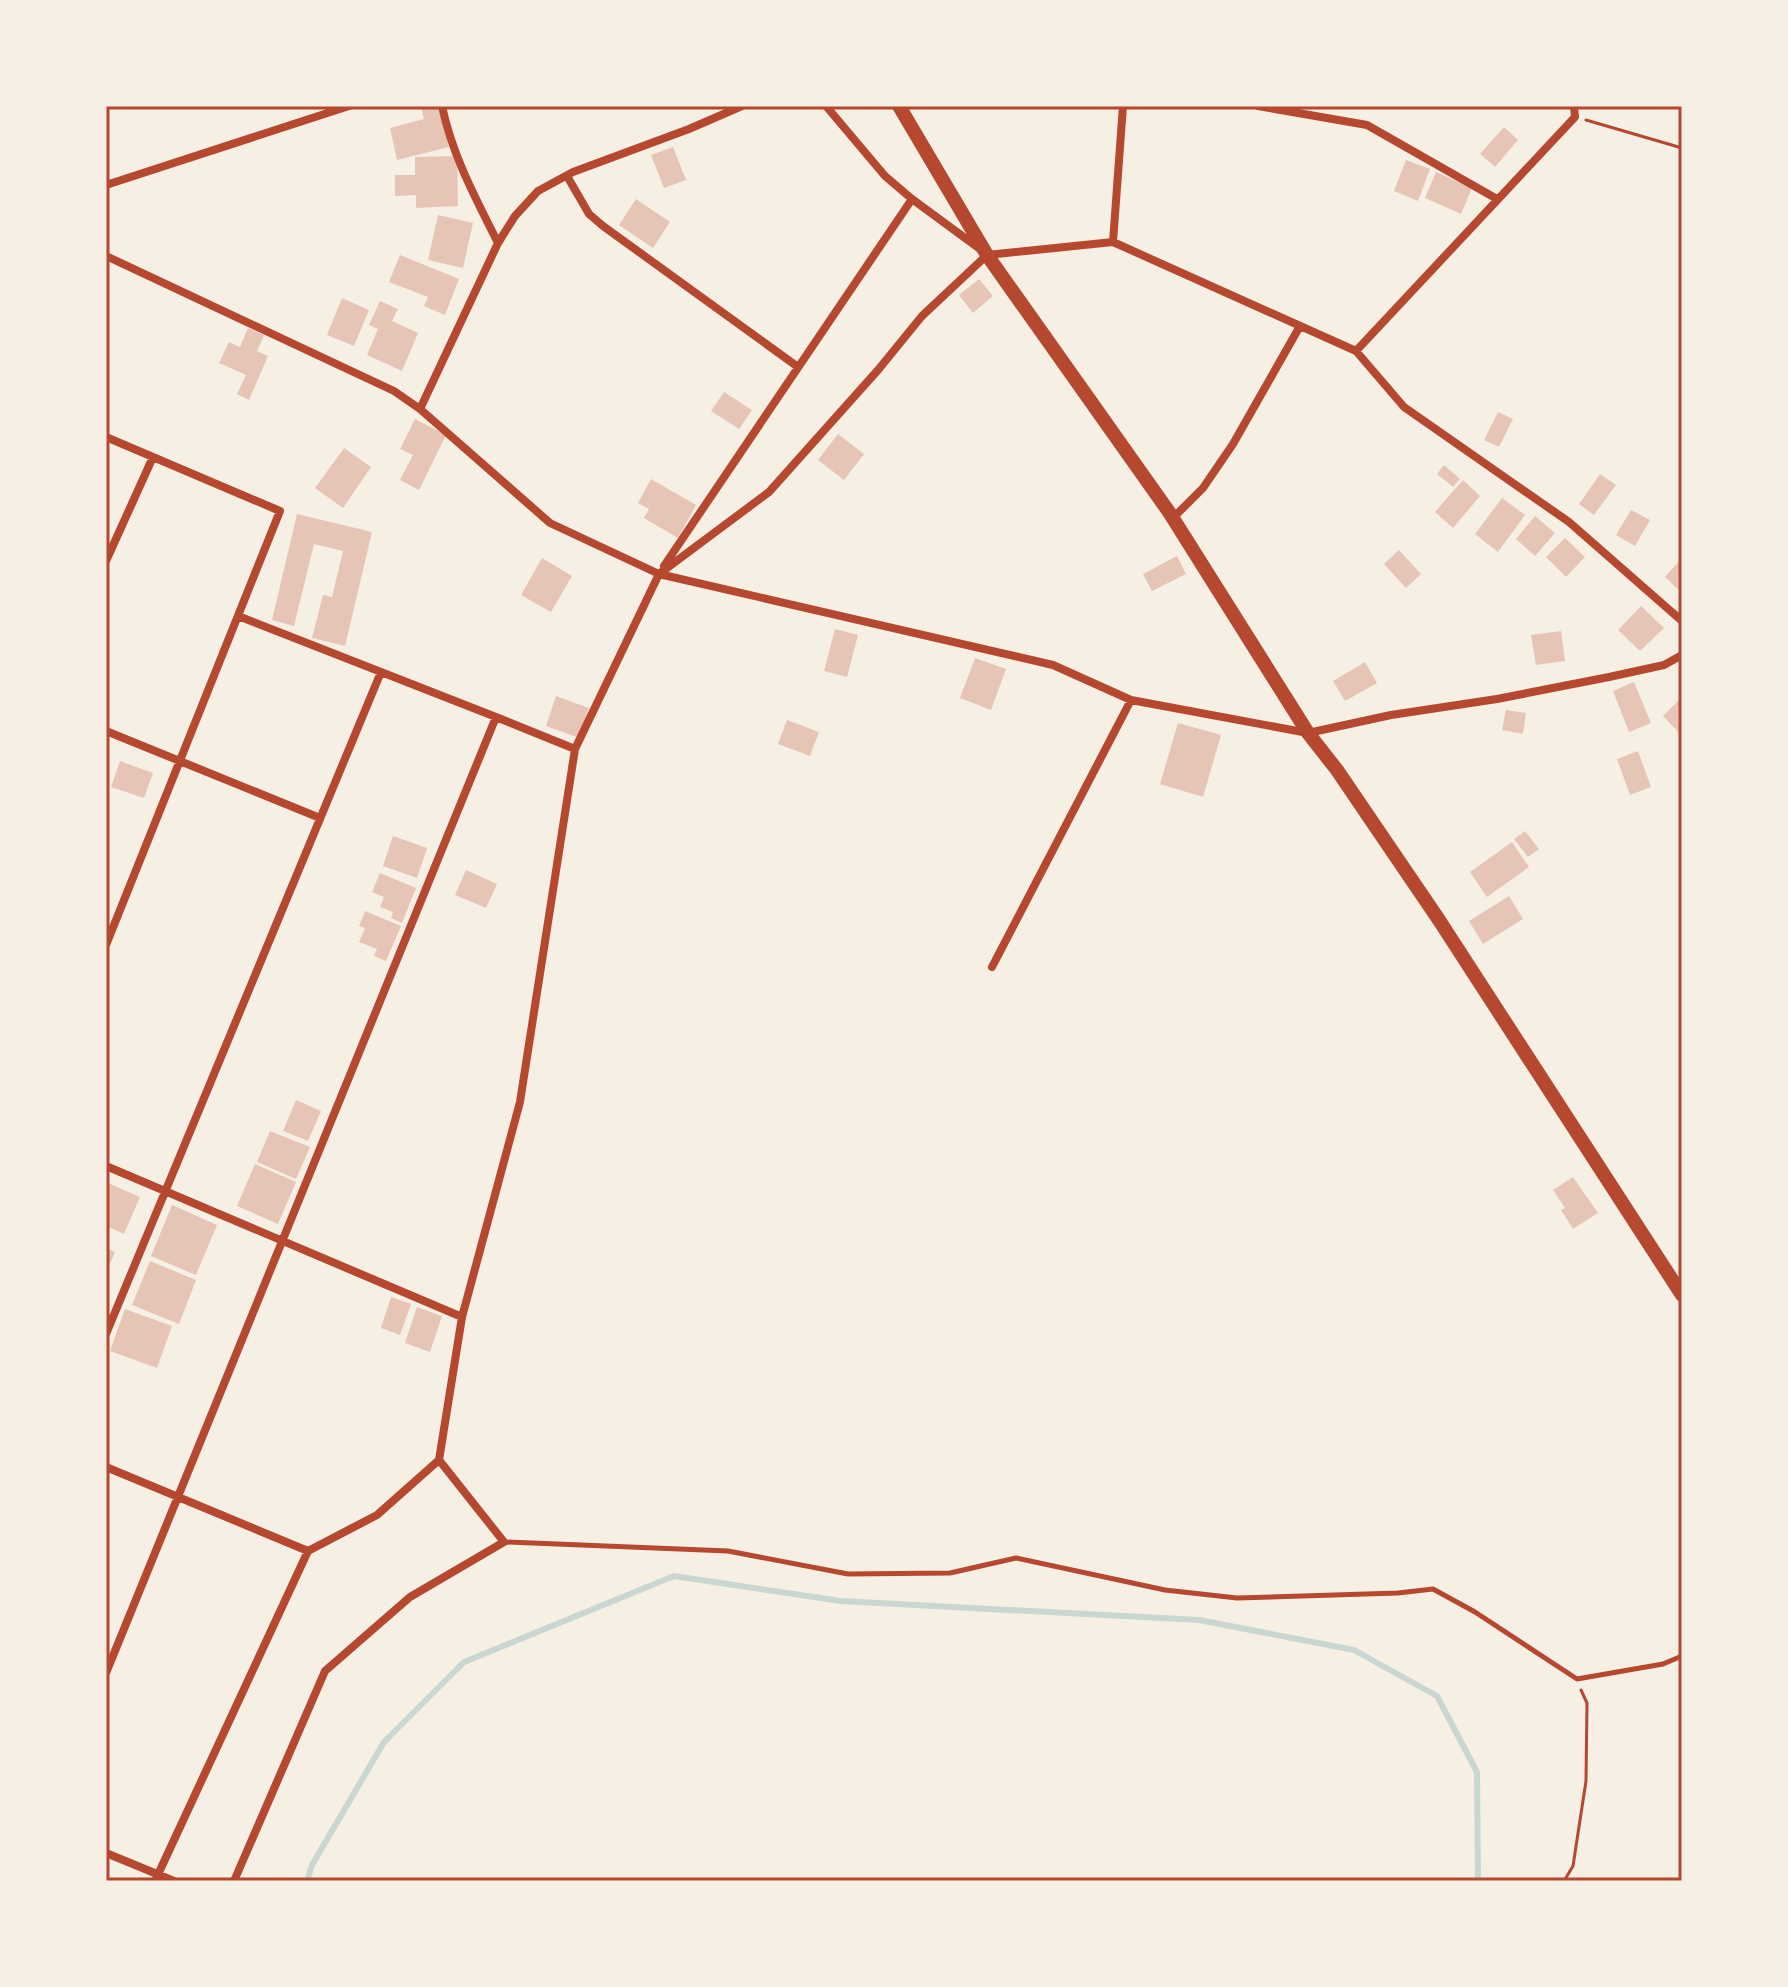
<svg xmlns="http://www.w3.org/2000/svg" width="1788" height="1987" font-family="Barlow,sans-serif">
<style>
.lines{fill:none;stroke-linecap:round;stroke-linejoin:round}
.stream{stroke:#c9d6d2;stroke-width:6}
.building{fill:#e6c5b7}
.path{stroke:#b5482f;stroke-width:3}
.service{stroke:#b5482f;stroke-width:5}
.minor{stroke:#b5482f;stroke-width:8}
.secondary{stroke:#b5482f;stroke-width:14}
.neatline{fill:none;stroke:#b5482f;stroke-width:3}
</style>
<rect width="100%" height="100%" fill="#f6efe4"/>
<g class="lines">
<path class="stream" d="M307,1881l5,-16 72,-123 80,-80 210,-86 167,25 358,19 155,30 83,46 40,76 1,109"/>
</g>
<path class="building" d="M421,106h18l10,41 -52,13 -7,-32 34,-9z
M1504,127l14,13 -23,27 -15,-13z
M673,147l13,33 -22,8 -13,-33z
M457,156l1,50 -42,2v-13l-21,1v-21h20v-18z
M1406,160l24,9 -12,32 -24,-10z
M1436,172l36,16 -11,26 -36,-16z
M636,199l34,23 -17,26 -34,-23z
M438,215l35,8 -10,45 -35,-8z
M400,255l59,24 -14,36 -21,-9 4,-9 -39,-15z
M979,279l14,17 -20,17 -14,-18z
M342,298l27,12 -15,36 -27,-11z
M380,301l18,8 -6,12 26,12 -16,38 -35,-16 11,-26 -9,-4z
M248,328l16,7 -7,16 11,5 -19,44 -12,-6 9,-19 -27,-12 10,-21 11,5z
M724,392l28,18 -13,19 -28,-18z
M1498,412l15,7 -14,28 -15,-7z
M415,419l31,16 -27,55 -19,-10 13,-25 -13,-6z
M838,434l26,20 -20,26 -26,-20z
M344,448l27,19 -28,41 -28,-20z
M1444,465l16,14 -7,8 -16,-13z
M1600,474l16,11 -22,30 -15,-11z
M651,479l45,26 -18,33 -34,-20 5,-9 -11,-6z
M1463,480l17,16 -27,32 -18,-16z
M1502,498l23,17 -27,37 -23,-18z
M1631,510l19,10 -15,26 -19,-11z
M297,514l75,18 -27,114 -33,-8 11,-43 9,2 11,-46 -29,-7 -20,82 -22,-6z
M1535,516l20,17 -20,23 -19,-17z
M1565,538l20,19 -19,20 -20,-20z
M1399,550l22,24 -15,14 -22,-24z
M1177,556l9,18 -34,17 -9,-17z
M542,558l30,18 -21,36 -30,-17z
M1682,558v35l-17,-16z
M1641,606l23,22 -24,23 -22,-21z
M835,629l23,6 -11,42 -23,-6z
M1561,631l4,30 -29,4 -5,-30z
M975,658l31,11 -15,41 -31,-12z
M1365,662l12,21 -32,18 -12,-20z
M1634,682l17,41 -22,9 -16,-41z
M556,696l33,12 -10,30 -33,-12z
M1682,697v39l-19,-20z
M1506,710l20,3 -3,21 -21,-4z
M787,720l32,12 -9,24 -32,-12z
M1178,723l43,12 -18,62 -43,-13z
M1638,751l13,36 -21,8 -13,-36z
M120,761l33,12 -9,25 -33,-11z
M1525,831l14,18 -11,8 -14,-18z
M393,836l34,12 -10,30 -34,-12z
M1512,842l17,25 -42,30 -17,-25z
M466,870l31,14 -11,24 -31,-13z
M380,873l36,15 -14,35 -11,-5 2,-6 -13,-5 4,-10 -12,-5z
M1509,896l14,23 -40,25 -14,-23z
M365,911l36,15 -15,35 -12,-5 3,-7 -18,-7 6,-14 -6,-2z
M296,1100l25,11 -13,30 -25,-10z
M270,1131l40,16 -14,32 -39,-17z
M255,1164l41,18 -18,42 -41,-18z
M1573,1177l25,36 -25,16 -12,-19 4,-2 -12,-18z
M106,1182l34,15 -16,37 -18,-8z
M172,1205l45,20 -21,50 -45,-19z
M106,1248l9,4 -9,21z
M150,1261l46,19 -17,44 -47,-19z
M391,1297l20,7 -11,31 -19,-7z
M417,1307l25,9 -12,36 -25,-9z
M125,1309l47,17 -15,42 -47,-17z"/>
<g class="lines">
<path class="path" d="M1586,120l96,28
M1564,1881l9,-15 13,-85 1,-78 -6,-13"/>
<path class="service" d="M505,1542l223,9 120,23 102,-1 66,-15 149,32 72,8 161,-5 35,-4 42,23 102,67 86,-15 19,-8"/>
<path class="minor" d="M442,106c10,49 34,93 56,137
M826,106l59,70 27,23 68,50
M1258,106l109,19 130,74
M567,176l22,38 14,12 195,141
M106,185l243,-79
M1113,242l10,-136
M987,255l126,-13 243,109 48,56 165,115 113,99
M106,256l288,135 26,18 130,114 109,51 394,91 78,35 177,33 83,-18 106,-16 112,-22 55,-12 18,-10
M1356,351l219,-234 -1,-11
M420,409l78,-166 17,-27 23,-25 35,-19 116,-43 53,-23
M106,437l174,74 -174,434
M1173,518l30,-30 30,-44 67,-118
M106,561l47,-104
M664,566l248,-367
M238,616l258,101 79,32
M106,731l214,87
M992,967l139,-267
M106,1166l356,151
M106,1334l275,-662
M106,1467l202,84
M106,1673l390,-956
M106,1853l68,28
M155,1881l153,-330 69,-36 62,-55 23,-143 58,-215 55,-353 84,-175 110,-82 109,-122 44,-54 65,-61
M234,1881l91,-210 85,-74 94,-55 -65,-82"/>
<path class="secondary" d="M899,106l88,149 182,257 139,221 29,37 102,150 243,375"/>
</g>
<rect width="1788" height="1987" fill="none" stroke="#f6efe4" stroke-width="216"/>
<rect x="108" y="108" width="1572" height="1771" class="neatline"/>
</svg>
